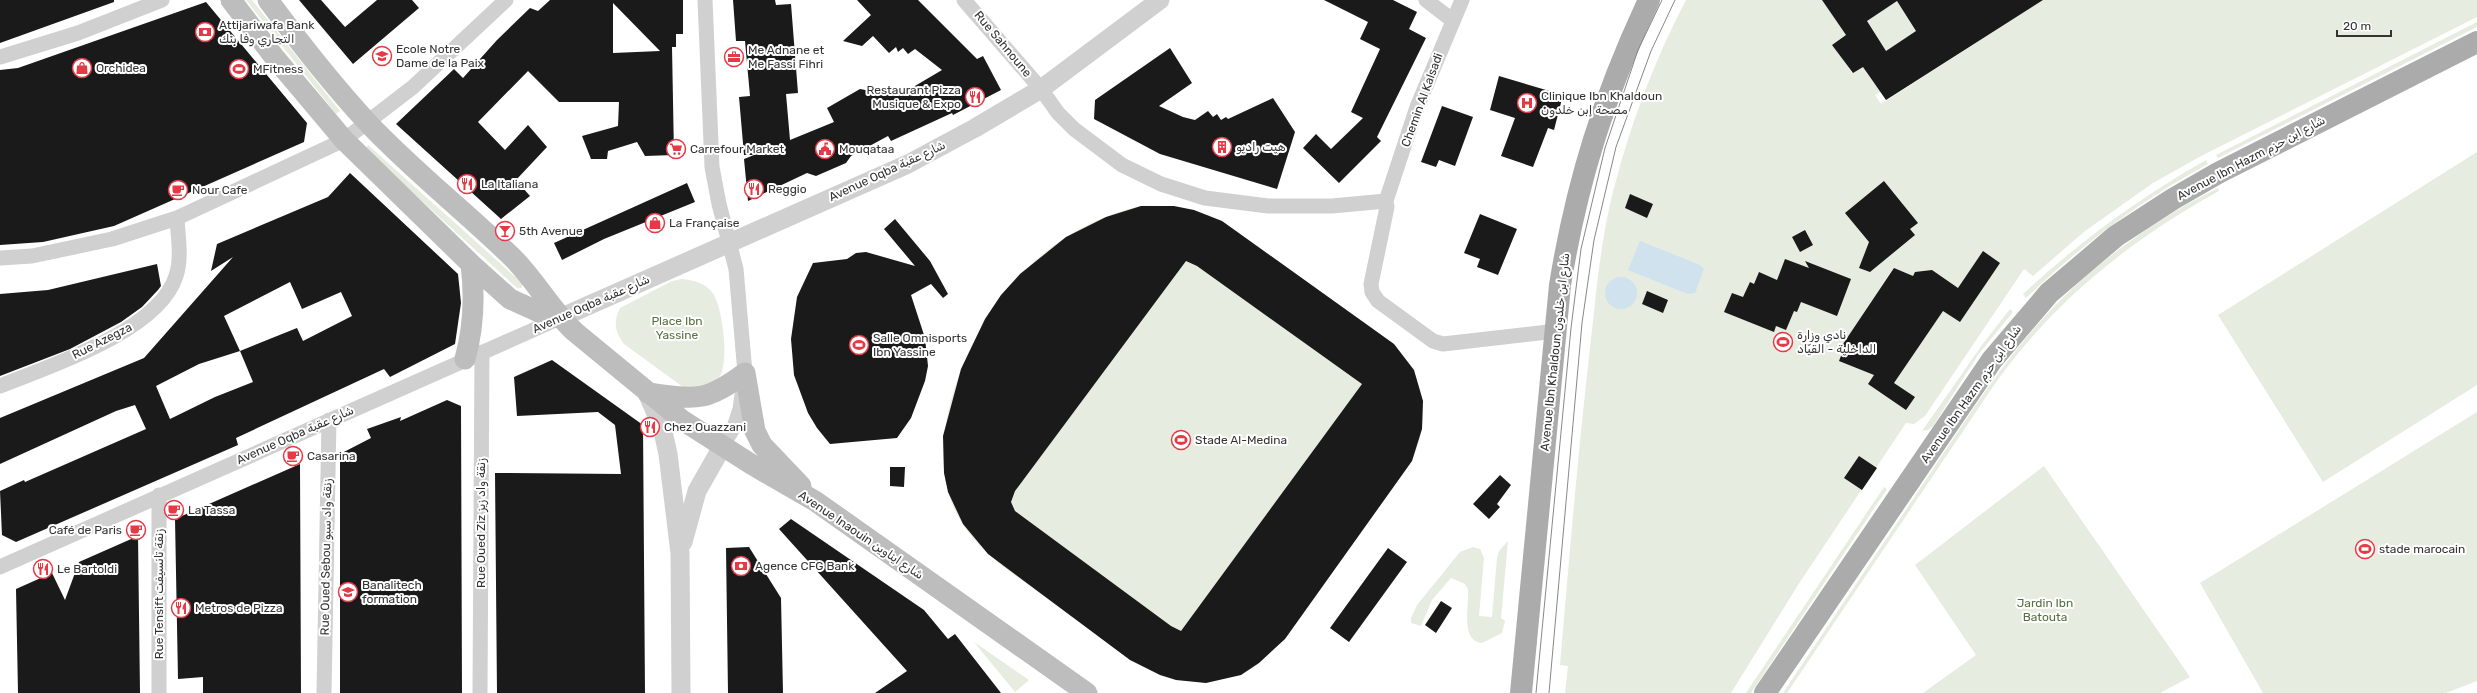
<svg xmlns="http://www.w3.org/2000/svg" width="2477" height="693" font-family="Rubik,Vazirmatn,sans-serif">
<style>
.green{fill:#e6ecdf}
.water{fill:#cfe2ee}
.building{fill:#1a1a1a;fill-rule:evenodd}
.lines{fill:none;stroke-linecap:round;stroke-linejoin:round}
.minor{stroke:#d0d0d0;stroke-width:15}
.tertiary{stroke:#d0d0d0;stroke-width:19}
.secondary{stroke:#bdbdbd;stroke-width:21}
.primary{stroke:#ababab;stroke-width:22}
.tram{stroke:#888;stroke-width:1}
.labels{text-anchor:middle;dominant-baseline:central;stroke-width:4;stroke-linejoin:round;paint-order:stroke}
.poi-label{font-size:12px;fill:#333;stroke:#fff;text-anchor:start}
.street-label{font-size:12px;fill:#333;stroke:#fff}
.park-label{font-size:12px;fill:#56703f;stroke:#fff}
</style>
<rect width="100%" height="100%" fill="#fff"/>
<path class="green" d="M246,0h6l88,111 -4,3z
M1686,0h136l24,35 -13,10 19,28 16,-10 -2,9 10,14 8,4 -9,5 6,9 162,-104h434v17l-274,138 -50,28 -68,48 -52,45 -9,-7 -99,147 -11,8 -8,-1 -108,162 -67,108h-166l3,-27 -8,-1c9,-106 18,-212 30,-317 6,-52 10,-105 23,-156 17,-67 41,-131 73,-192z
M1897,1l19,30 -30,20 -19,-30z
M2477,22v5l-259,131 -2,-3z
M368,145l154,138v5h-5l-152,-139z
M2477,152v233l-154,97 -105,-167z
M2206,160l2,4c-68,37 -127,81 -182,134l-3,-4c56,-52 116,-96 183,-134z
M2218,188l1,3c-88,48 -170,114 -227,197l-205,305h-4c45,-68 91,-135 136,-203 36,-53 70,-109 112,-158 51,-60 117,-109 187,-144z
M1141,206c30,-1 54,3 81,15l172,123c32,38 37,71 18,117l-127,178c-80,54 -161,17 -233,-37 -36,-27 -79,-51 -98,-94 -16,-37 -12,-74 -2,-111 26,-92 94,-170 189,-191z
M682,279c11,1 23,4 30,13 11,14 17,69 8,84 -3,5 -9,9 -14,13l-23,-2 -59,-43c-9,-12 -11,-22 -4,-36l52,-27z
M2010,309l3,3 -35,43 -45,71 -5,4 -6,1 60,-86z
M2477,412v269l-31,12h-183l-63,-110z
M2044,466l146,211 -30,16h-237l53,-38 -61,-90z
M1884,487l3,2 -136,204h-5z
M1508,541l-7,77 4,3 -3,12 -20,10c-23,-2 -12,-40 -14,-54l-3,-5 -14,-6 -19,22 -11,26 -10,-3v-5l6,-13 43,-53 13,-5 7,2 4,9 -5,58 13,1 5,-59 2,-7z
M974,642l55,38 -14,12z"/>
<path class="water" d="M1640,241l60,24 4,4 -9,24 -7,1 -60,-24z
M1605 293a16 16 0 1 1 32 0a16 16 0 1 1-32 0Z"/>
<path class="building" d="M0,0h114v2l-114,41z
M299,0h22l24,27 32,-27h35l7,8 -66,56z
M550,0h133v34h-7v13h-4l2,108 -29,1 -8,-14 -29,9 -1,8h-16l-9,-23 36,-10 1,-24h-60l-31,-31 -50,51 27,28 23,-25 19,22 -31,33 14,16 -29,23 -105,-95 58,-55 9,9 34,-38 33,-32 8,3zM613,3l47,48 -47,2z
M733,0h42l1,5 15,-1 7,89 -12,1 4,46 44,-18 -7,-14 33,-19 38,7 44,-26 -27,-21 -7,5 -5,-6 -5,4 -2,-5 -7,6 -16,-17 -11,10 -19,-5 28,-26 -14,-15h61l59,59 6,-3 18,34 -48,25 -1,-2 -61,28 -3,-5 -37,20 -5,7 -30,13 -9,-3 -59,28 -4,-42 10,-4h-10l-5,-58 11,-1 -5,-55h-9z
M1324,0h69l24,12 -8,17 17,9 -49,99 4,4 -42,42 -36,-35 13,-14 15,15 32,-31 -12,-6 29,-63 -20,-10 8,-17z
M1822,0h221l-157,100 -23,-33 -10,6 -21,-28 14,-10zM1897,1l19,30 -30,20 -19,-30z
M206,2l101,121 -3,19 -190,84 -71,16 -43,3v-175l18,-2z
M1170,48l22,35 -33,23 24,11 12,3 13,-9 5,6 4,-3 4,6 5,-3 2,2 45,-21 22,34 -18,57 -117,-35 -66,-35 1,-19z
M1499,76l64,19 -9,35 -6,-2 -15,39 -32,-11 14,-38 -25,-8z
M1442,106l31,11 -18,49 -16,-6 -3,7 -15,-5z
M350,173l108,101 3,29 -6,41 -65,33 -6,-8 -148,69 2,7 -222,97 -14,-7 -2,-44 24,-11 1,2 121,-53 -11,-24 -19,6 -116,53v-46l144,-60 89,-101 -22,14 6,-27 111,-47zM290,282l12,27 39,-17 11,24 -49,25 -6,-13 -57,23 -16,-35zM240,351l13,31 -38,15 -45,22 -14,-33 43,-22z
M1884,181l34,42 -8,6 5,6 -45,37 -11,-4 10,-26 -24,-29z
M687,183l8,19 -91,37 -42,21 -8,-17z
M1630,194l23,10 -6,14 -22,-10z
M1141,206h33l20,4 28,11 172,123 20,26 9,31 -1,28 -10,32 -127,178 -26,24 -18,12 -35,8 -30,-3 -16,-5 -30,-15 -142,-106 -25,-30 -15,-32 -4,-19 -1,-37 18,-67 24,-50 16,-24 19,-21 46,-37 40,-20zM1186,261l11,5 165,118 -181,247 -10,-5 -156,-115 -4,-9 4,-11z
M1480,214l37,15 -19,46 -21,-8 3,-8 -16,-6z
M895,219l35,42 18,33 -5,4 -12,-14 -20,11 14,43 3,28 -3,15 -14,37 -14,20 -67,6 -13,-16 -9,-15 -14,-38 -3,-36 6,-42 16,-34 34,-4 9,-6 10,-1 49,14 -31,-37z
M1805,230l8,15 -13,7 -8,-15z
M1983,251l17,12 -40,59 -17,-11 -49,72 21,14 -9,13 -38,-26 6,-9 -35,-14 5,-13 -3,-1 53,-79 19,8 2,-4 17,-2 26,18z
M1785,259l24,9 -4,-7 46,18 -14,37 -36,-14 -4,10 -3,-1 -8,19 -10,-4 -2,6 -50,-20 8,-19 11,4 7,-15 4,2 5,-12 18,8z
M157,264l4,22 -3,4 -16,17 -21,15 -51,27 -70,27v-82l48,-4z
M1647,291l21,9 -5,13 -21,-9z
M552,360l91,65 2,268h-148l-2,-220 126,1 -6,-49 -17,-13 -81,4 -3,-39z
M447,400l14,6 1,287h-122v-239l31,-16 -4,-9 34,-12 -1,4z
M1859,456l18,12 -15,22 -18,-12z
M300,464l1,229h-98v-16l-25,2 -3,-160z
M890,467h15l-1,20 -14,-1z
M1500,475l11,10 -14,19 3,3 -11,12 -16,-15z
M791,519l133,91 24,29 7,-5 46,59h-126l32,-22 -128,-142z
M138,536l2,157h-122l-2,-104 36,-16 13,27 14,-38z
M749,547l32,51 2,95h-55l-2,-145z
M1388,548l19,14 -58,80 -19,-14z
M1441,601l11,7 -16,25 -11,-8z"/>
<g class="lines">
<path class="minor" d="M705,0l7,167 7,37 17,65 9,104 -5,36 -6,18 -12,20
M964,0l77,89 17,24 16,16 48,36 39,19 44,14 63,8h64l54,-5
M1426,0l26,20
M0,57l78,-24 84,-33
M1386,201l1,6 -16,77 1,8 6,9 55,40 10,3 113,-13
M1386,201l31,-94 45,-107
M0,258l32,-2 80,-17 65,-21 167,-78 69,-53 93,-87
M0,386c50,-20 159,-55 176,-110 6,-18 2,-39 1,-58
M0,567l560,-249
M159,693v-198
M324,693l5,-273
M480,693l2,-341"/>
<path class="tertiary" d="M560,318l348,-154 67,-36 66,-39 119,-89
M647,393l15,34 6,27 12,99 1,140
M683,542l14,-51 25,-44"/>
<path class="secondary" d="M231,0l44,58 69,82 127,124 39,35 31,14 19,5
M268,0c31,42 64,84 99,122 45,48 99,90 146,136 23,23 38,52 62,74l107,88 69,44 64,37 272,192
M465,359c9,-32 10,-62 6,-95
M648,393c48,6 57,10 97,-20l10,58 7,14 39,41"/>
<path class="primary" d="M1521,693l39,-408c17,-104 44,-189 89,-285
M1765,693l227,-333 57,-67 67,-57 57,-37 45,-26 259,-131"/>
<path class="tram" d="M1536,693l35,-365 10,-79 24,-101 33,-98 24,-50
M1549,693l33,-370 12,-83 22,-93 35,-96 24,-51"/>
</g>
<defs>
<g id="bank-ring" transform="scale(1)"><circle r="9.5" fill="#fff" stroke="#e63946" stroke-width="1.5"/><path d="M-6-4H6V4H-6ZM0-2.3a2.3 2.3 0 1 0 0 4.6a2.3 2.3 0 1 0 0-4.6Z" fill="#e63946"/></g>
<g id="school-ring" transform="scale(1)"><circle r="9.5" fill="#fff" stroke="#e63946" stroke-width="1.5"/><path d="M0-5L7-2L0 1L-7-2ZM-4 1L0 2.5L4 1V4Q0 6-4 4Z" fill="#e63946"/></g>
<g id="office-ring" transform="scale(1)"><circle r="9.5" fill="#fff" stroke="#e63946" stroke-width="1.5"/><path d="M-6-3h4V-5.5h4V-3h4V5H-6ZM-1-4.5V-3h2v-1.5ZM-6 0V1H6V0Z" fill="#e63946"/></g>
<g id="shop-ring" transform="scale(1)"><circle r="9.5" fill="#fff" stroke="#e63946" stroke-width="1.5"/><path d="M-5-2.5h2.3a2.7 3.5 0 0 1 5.4 0H5L5.5 6h-11ZM-1.5-2.5h3a1.5 2.3 0 0 0-3 0Z" fill="#e63946"/></g>
<g id="stadium-ring" transform="scale(1)"><circle r="9.5" fill="#fff" stroke="#e63946" stroke-width="1.5"/><path d="M0-5a6.5 5 0 1 0 0 10a6.5 5 0 1 0 0-10ZM-3.5-1.8h7v3.6h-7Z" fill="#e63946"/></g>
<g id="restaurant-ring" transform="scale(1)"><circle r="9.5" fill="#fff" stroke="#e63946" stroke-width="1.5"/><path d="M-5-6h1v4h1v-4h1v4h1v-4h1v5L-1.5 .5V6h-2V.5L-5-1ZM5-6V6H3V1.5H1.5Q1.5-4 5-6Z" fill="#e63946"/></g>
<g id="hospital-ring" transform="scale(1)"><circle r="9.5" fill="#fff" stroke="#e63946" stroke-width="1.5"/><path d="M-5-5h3v3.5h4V-5h3V5h-3V1.5h-4V5h-3Z" fill="#e63946"/></g>
<g id="building-ring" transform="scale(1)"><circle r="9.5" fill="#fff" stroke="#e63946" stroke-width="1.5"/><path d="M-4-6H4V6H1V3H-1V6H-4ZM-2.5-4.3h1.7v1.8h-1.7ZM.8-4.3h1.7v1.8H.8ZM-2.5-1h1.7V.8h-1.7ZM.8-1h1.7V.8H.8Z" fill="#e63946"/></g>
<g id="supermarket-ring" transform="scale(1)"><circle r="9.5" fill="#fff" stroke="#e63946" stroke-width="1.5"/><path d="M-6-5.5h2.5l.6 2H6L4.5 2H-2.5L-4.4-4H-6ZM-1.5 3.2a1.3 1.3 0 1 0 .1 0ZM3 3.2a1.3 1.3 0 1 0 .1 0Z" fill="#e63946"/></g>
<g id="civic-ring" transform="scale(1)"><circle r="9.5" fill="#fff" stroke="#e63946" stroke-width="1.5"/><path d="M-.6-6.5H3V-4.5H.6V-3L4-1V1h2V6H-6V1h2V-1L-.6-3ZM-1.2 2.5V6h2.4V2.5Z" fill="#e63946"/></g>
<g id="cafe-ring" transform="scale(1)"><circle r="9.5" fill="#fff" stroke="#e63946" stroke-width="1.5"/><path d="M-5.5-4.5H6V0H3Q3 3.5 0 3.5H-2.5Q-5.5 3.5-5.5 0ZM3-3.2v2h1.7v-2ZM-6 4.5H4V6H-6Z" fill="#e63946"/></g>
<g id="bar-ring" transform="scale(1)"><circle r="9.5" fill="#fff" stroke="#e63946" stroke-width="1.5"/><path d="M-6-5H6L.8 .8V4.5H3.5V6h-7V4.5H-.8V.8Z" fill="#e63946"/></g>
</defs>
<g fill-rule="evenodd">
<use href="#bank-ring" x="205" y="32"/>
<use href="#school-ring" x="382" y="56"/>
<use href="#office-ring" x="734" y="57"/>
<use href="#shop-ring" x="82" y="68"/>
<use href="#stadium-ring" x="239" y="69"/>
<use href="#restaurant-ring" x="975" y="97"/>
<use href="#hospital-ring" x="1527" y="103"/>
<use href="#building-ring" x="1222" y="147"/>
<use href="#supermarket-ring" x="676" y="149"/>
<use href="#civic-ring" x="825" y="149"/>
<use href="#restaurant-ring" x="467" y="184"/>
<use href="#restaurant-ring" x="754" y="189"/>
<use href="#cafe-ring" x="178" y="190"/>
<use href="#shop-ring" x="655" y="223"/>
<use href="#bar-ring" x="505" y="231"/>
<use href="#stadium-ring" x="1783" y="342"/>
<use href="#stadium-ring" x="859" y="345"/>
<use href="#restaurant-ring" x="650" y="427"/>
<use href="#stadium-ring" x="1181" y="440"/>
<use href="#cafe-ring" x="293" y="456"/>
<use href="#cafe-ring" x="174" y="510"/>
<use href="#cafe-ring" x="136" y="530"/>
<use href="#stadium-ring" x="2365" y="549"/>
<use href="#bank-ring" x="741" y="566"/>
<use href="#restaurant-ring" x="43" y="569"/>
<use href="#school-ring" x="348" y="592"/>
<use href="#restaurant-ring" x="181" y="608"/>
</g>
<g class="labels">
<g class="poi-label">
<text x="219" y="25">Attijariwafa Bank<tspan x="219" dy="14">التجاري وفا بنك</tspan></text>
<text x="396" y="49">Ecole Notre<tspan x="396" dy="14">Dame de la Paix</tspan></text>
<text x="748" y="50">Me Adnane et<tspan x="748" dy="14">Me Fassi Fihri</tspan></text>
<text x="96" y="68">Orchidea</text>
<text x="253" y="69">MFitness</text>
<text x="961" y="90" text-anchor="end">Restaurant Pizza<tspan x="961" dy="14">Musique &amp; Expo</tspan></text>
<text x="1541" y="96">Clinique Ibn Khaldoun<tspan x="1541" dy="14">مصحة إبن خلدون</tspan></text>
<text x="1236" y="147">هيت راديو</text>
<text x="690" y="149">Carrefour Market</text>
<text x="839" y="149">Mouqataa</text>
<text x="481" y="184">La Italiana</text>
<text x="768" y="189">Reggio</text>
<text x="192" y="190">Nour Cafe</text>
<text x="669" y="223">La Française</text>
<text x="519" y="231">5th Avenue</text>
<text x="1797" y="335">نادي وزارة<tspan x="1797" dy="14">الداخلية - القيّاد</tspan></text>
<text x="873" y="338">Salle Omnisports<tspan x="873" dy="14">Ibn Yassine</tspan></text>
<text x="664" y="427">Chez Ouazzani</text>
<text x="1195" y="440">Stade Al-Medina</text>
<text x="307" y="456">Casarina</text>
<text x="188" y="510">La Tassa</text>
<text x="122" y="530" text-anchor="end">Café de Paris</text>
<text x="2379" y="549">stade marocain</text>
<text x="755" y="566">Agence CFG Bank</text>
<text x="57" y="569">Le Bartoldi</text>
<text x="362" y="585">Banalitech<tspan x="362" dy="14">formation</tspan></text>
<text x="195" y="608">Metros de Pizza</text>
</g>
<g class="street-label">
<text transform="translate(1003 44) rotate(50)">Rue Sahnoune</text>
<text transform="translate(1422 100) rotate(-70)">Chemin Al Kalsadi</text>
<text transform="translate(2251 158) rotate(-28)">Avenue Ibn Hazm شارع ابن حزم</text>
<text transform="translate(887 171) rotate(-25)">Avenue Oqba شارع عقبة</text>
<text transform="translate(591 304) rotate(-24)">Avenue Oqba شارع عقبة</text>
<text transform="translate(102 341) rotate(-27)">Rue Azegza</text>
<text transform="translate(1555 352) rotate(-84)">Avenue Ibn Khaldoun شارع ابن خلدون</text>
<text transform="translate(1971 394) rotate(-55)">Avenue Ibn Hazm شارع ابن حزم</text>
<text transform="translate(295 435) rotate(-24)">Avenue Oqba شارع عقبة</text>
<text transform="translate(481 523) rotate(-90)">Rue Oued Ziz زنقة واد زيز</text>
<text transform="translate(861 535) rotate(34)">Avenue Inaouin شارع ايناوين</text>
<text transform="translate(326 557) rotate(-89)">Rue Oued Sebou زنقة واد سبو</text>
<text transform="translate(159 594) rotate(-90)">Rue Tensift زنقة تانسيفت</text>
</g>
<g class="park-label">
<text x="677" y="321">Place Ibn<tspan x="677" dy="14">Yassine</tspan></text>
<text x="2045" y="603">Jardin Ibn<tspan x="2045" dy="14">Batouta</tspan></text>
</g>
</g>
<path d="M2337 30v6h54v-6" fill="none" stroke="#333333" stroke-width="2"/>
<text x="2343" y="30" font-size="12" fill="#333333" stroke="#ffffff" stroke-width="3" paint-order="stroke">20 m</text>
</svg>
